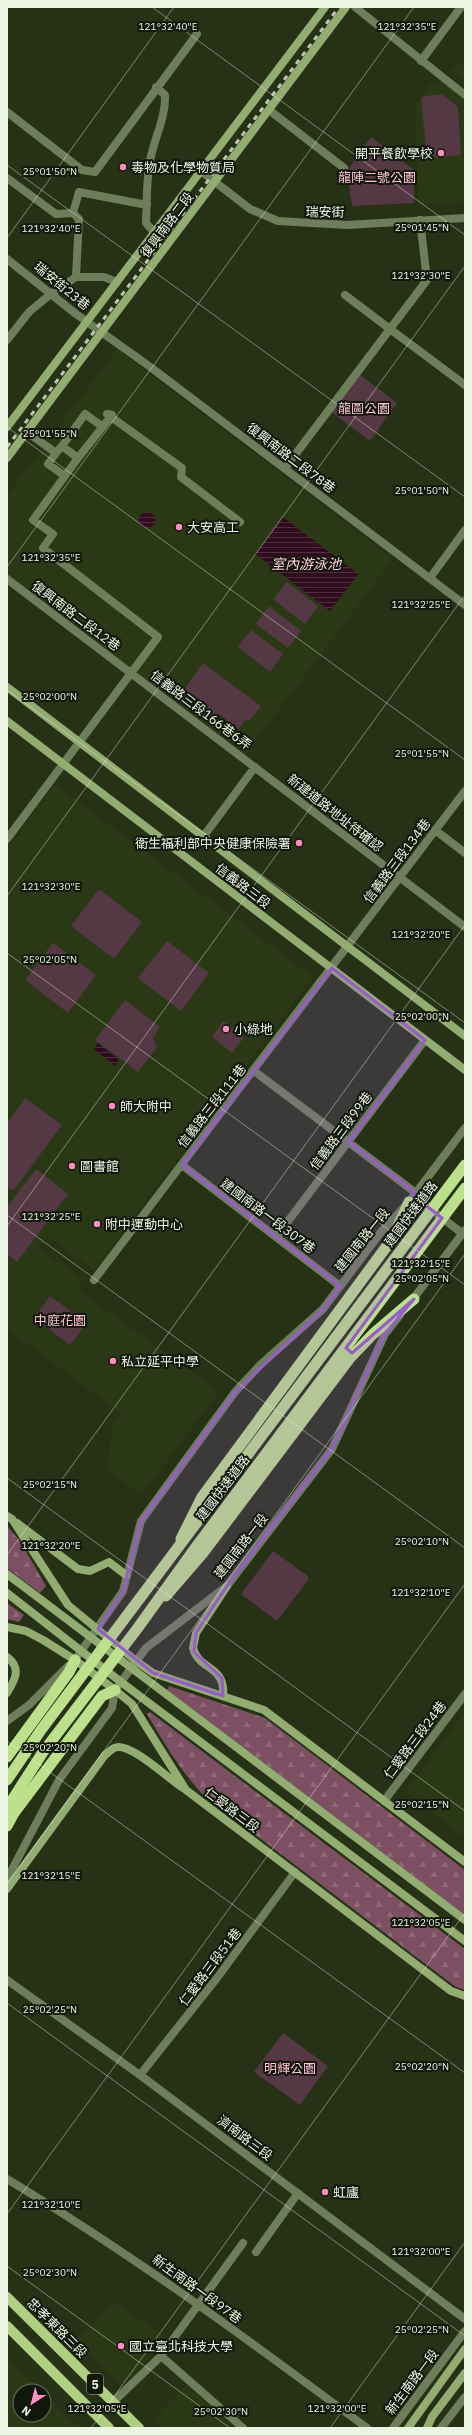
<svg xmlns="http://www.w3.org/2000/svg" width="472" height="2435" font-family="'IBM Plex Sans','Noto Sans TC',sans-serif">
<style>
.built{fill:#2a3815}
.forest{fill:url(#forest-firs)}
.green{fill:#543944}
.water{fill:url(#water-rules)}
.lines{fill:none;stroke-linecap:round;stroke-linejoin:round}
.minor{stroke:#6e7e5a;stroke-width:8}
.tertiary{stroke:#6e7e5a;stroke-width:8}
.secondary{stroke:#93ac72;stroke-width:8}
.primary{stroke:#afd083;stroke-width:10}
.trunk{stroke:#bce08b;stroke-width:11}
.rail{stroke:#bdc6b2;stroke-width:3;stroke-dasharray:5 5;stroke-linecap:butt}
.trunk-bridge{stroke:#bce08b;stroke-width:11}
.marked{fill:#975ec8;fill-opacity:0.2;stroke:#975ec8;stroke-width:3;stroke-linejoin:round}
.ticks{fill:none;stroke:#ecf4e3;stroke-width:1;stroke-opacity:0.45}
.poi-dot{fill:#fd8ec0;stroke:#12170b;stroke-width:1.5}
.labels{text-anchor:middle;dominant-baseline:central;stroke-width:4;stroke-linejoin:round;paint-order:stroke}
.shield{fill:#12170b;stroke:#abb2a2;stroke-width:1}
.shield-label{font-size:12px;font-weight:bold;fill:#ecf4e3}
.poi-label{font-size:13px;fill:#ecf4e3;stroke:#12170b;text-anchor:start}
.park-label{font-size:13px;fill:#fec1da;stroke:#12170b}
.street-label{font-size:13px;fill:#ecf4e3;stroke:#12170b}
.water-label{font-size:14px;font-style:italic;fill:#fbccdf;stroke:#12170b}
.ticks-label{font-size:10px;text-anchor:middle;fill:#ecf4e3;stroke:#12170b;stroke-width:4;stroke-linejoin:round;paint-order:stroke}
</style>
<defs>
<pattern id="forest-firs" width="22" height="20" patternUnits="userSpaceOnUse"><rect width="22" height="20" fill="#7c4f62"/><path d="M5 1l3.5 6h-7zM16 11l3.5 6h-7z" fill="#8f6978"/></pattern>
<pattern id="water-rules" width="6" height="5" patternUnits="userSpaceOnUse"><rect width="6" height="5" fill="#310b1e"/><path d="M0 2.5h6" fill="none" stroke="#4f2f3f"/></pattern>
</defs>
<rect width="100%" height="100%" fill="#263116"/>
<path class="built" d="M465,64v17l-14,-10 5,-6z
M441,80l24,18v104l-47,3 -3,-100 17,-24 5,4z
M117,349l276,210 -148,196 -238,-179v-81z
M55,784l258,193 -219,293 -47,-34 -9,12 45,31 -6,10 142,103 -78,103 -34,-27 6,-43 8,-12 -114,-84v-480z
M465,1712v125l-60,-45z
M114,2303l53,34 -10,14 -35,36 -46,-46z
M7,2359l35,32h-22v24h24v-22l35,35h-72z
M186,2385l47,41 -2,2h-70l-8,-8z"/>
<path class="forest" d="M7,1526l13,15 26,45 -6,7 -33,-25z
M7,1603l17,12 -5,7 -12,-3z
M169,1686l96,32 200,152v45l-298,-225z
M150,1712l315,237v41l-9,-3 -20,-15 -233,-177c-23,-25 -39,-52 -56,-81z"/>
<path class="green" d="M441,94l17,13 3,48 -34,3 -6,-61z
M371,137l43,33v33l-62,3 -5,-35z
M359,374l38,29 -27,38 -39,-29z
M287,582l31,24 -13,18 -32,-25z
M269,606l32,25 -13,17 -32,-24z
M251,630l32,24 -13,18 -32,-25z
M203,663l58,43 -11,14 -6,1 -5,8 -20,-15 -5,6 -34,-25z
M99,889l43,33 -28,37 -43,-33z
M167,941l42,32 -28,38 -43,-33z
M53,943l43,32 -28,38 -43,-33z
M125,1000l35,27 -7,11 4,9 -19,25 -43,-32z
M223,1021l21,16 -12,16 -20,-16z
M25,1098l37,27 -49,66 -6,-5v-63z
M36,1169l32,25 -51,68 -10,-8v-47z
M50,1296l37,27 -17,22 -36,-27z
M273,1551l35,25v4l-31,41 -36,-27z
M283,2033l45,33 -28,39 -46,-33z"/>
<path class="water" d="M139 520a8 8 0 1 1 16 0a8 8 0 1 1-16 0Z
M283,517l75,57 -28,37 -75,-57z
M98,1043l21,17 -4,6 -21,-17z"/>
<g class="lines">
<path class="minor" d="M421,61l40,-54
M269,110l75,58
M7,112l75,58 13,2 102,-138
M201,171l49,38 28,12 69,4 118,-7
M7,178l49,36 17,-1 6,6 -3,58
M73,213l6,-21 68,13
M420,220l7,60 -37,49 75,56
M154,232l-8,-9c1,-20 0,-41 4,-62 4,-23 16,-43 15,-66l-9,-8
M7,340l22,-28 23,-19 24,-16h28l13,5
M62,446l23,-32 18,13
M56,453l-8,11 17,12
M78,458l34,-43 -5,-1 75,54 -1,9 59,45
M285,468l105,-139 -45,-34
M7,579l458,348
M435,830l30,23
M203,837l52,-70
M7,839l151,-202 -115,-89 10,-14 -20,-14 45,-62 -16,-12 -6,7 -29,-21
M254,1071l162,122
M182,1165l158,121
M414,1196l49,38
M276,1237l149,-197
M94,1280l371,-489
M384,1801l81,-107
M140,2075l77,-97 78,-106
M7,2179c125,75 243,162 360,249
M256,2252l42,-59
M161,2356l82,72
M113,2402l48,-46 82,-113
M393,2428l72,-97
M441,2428l24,-31"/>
<path class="tertiary" d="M355,7l110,88
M7,259l69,55 73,52 316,239
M430,578l35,-48
M410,1303l55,-73
M77,1657l46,-66 18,-70 94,-129 25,-27 63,-56 58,-77 28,-30 56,-74
M7,1721l22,-16 39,-39
M7,1879l52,-99 53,-72 3,-18 31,-42 81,-62 105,-137 53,-115 15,-19
M7,1980l133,95 325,244"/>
<path class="secondary" d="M7,427l318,-420
M7,458l339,-451
M7,687l458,349
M7,721l458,349
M7,1516l5,3 56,86 68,56 17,12 111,37 201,152
M17,1523l61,46 12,2 19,-9 17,13
M7,1574l458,346
M7,1593l114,89 344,259
M7,1627l19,4 17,9 32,20 40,30 17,14 54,86 265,201 14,5
M7,1657c15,11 8,23 0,36
M223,1696c3,-31 -24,-25 -30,-48l3,-15 31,-47
M7,1889l98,-134c4,-3 8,-8 13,-8 16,-1 51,32 65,41
M408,2428l57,-79
M427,2428l5,-11 33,-44"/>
<path class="primary" d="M7,2297l132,131
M7,2326l102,102"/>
<path class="trunk" d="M181,1539l21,-42 190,-258 17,-37
M166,1596l37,-43 147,-195 23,-24 41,-35
M7,1757l62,-85 6,-12
M7,1826l7,-13 88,-117 13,-6"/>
<path class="rail" d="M7,447l332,-440"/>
<path class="trunk-bridge" d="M7,1780l34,-50 424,-565
M7,1808l36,-56 94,-123 59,-82 269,-359"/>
</g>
<path class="marked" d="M332,968l93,72 -76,102 67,51 -2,3 28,22 -96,130 6,5 62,-54 -29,35 -53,115 -105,137 -31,47 -2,19 28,26 1,18 -70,-23 -55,-44 25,-38 18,-70 94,-129 88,-83 17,-23 -158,-121z"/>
<path class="ticks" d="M152,7l313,228M7,165l458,332M7,238l167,-231M7,427l458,333M7,567l407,-560M7,690l458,333M7,896l458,-630M7,953l458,332M7,1215l458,333M7,1226l458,-631M7,1478l458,333M7,1555l458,-630M7,1741l458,332M7,1884l458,-630M7,2003l458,333M7,2214l458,-630M7,2266l223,162M91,2428l374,-515M330,2428l135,-186"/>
<g class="poi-dot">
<circle cx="441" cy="153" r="4"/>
<circle cx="123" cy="167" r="4"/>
<circle cx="179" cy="527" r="4"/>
<circle cx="299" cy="843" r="4"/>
<circle cx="226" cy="1029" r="4"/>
<circle cx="112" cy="1106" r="4"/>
<circle cx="72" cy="1166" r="4"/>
<circle cx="97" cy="1224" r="4"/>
<circle cx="113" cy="1361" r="4"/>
<circle cx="325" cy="2192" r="4"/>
<circle cx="121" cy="2346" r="4"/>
</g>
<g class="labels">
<rect class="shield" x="87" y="2374" width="16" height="20" rx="3"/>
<g class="shield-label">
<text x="95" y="2384">5</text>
</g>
<g class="poi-label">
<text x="433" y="153" text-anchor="end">開平餐飲學校</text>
<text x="131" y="167">毒物及化學物質局</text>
<text x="187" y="527">大安高工</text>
<text x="291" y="843" text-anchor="end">衛生福利部中央健康保險署</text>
<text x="234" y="1029">小綠地</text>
<text x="120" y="1106">師大附中</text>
<text x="80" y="1166">圖書館</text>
<text x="105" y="1224">附中運動中心</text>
<text x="121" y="1361">私立延平中學</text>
<text x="333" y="2192">虹廬</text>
<text x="129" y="2346">國立臺北科技大學</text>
</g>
<g class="park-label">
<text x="377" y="177">龍陣二號公園</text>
<text x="364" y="408">龍圖公園</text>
<text x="60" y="1320">中庭花園</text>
<text x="290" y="2068">明輝公園</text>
</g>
<g class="street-label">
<text transform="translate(325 212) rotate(1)">瑞安街</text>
<text transform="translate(167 225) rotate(-53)">復興南路二段</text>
<text transform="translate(62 286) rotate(39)">瑞安街23巷</text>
<text transform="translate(291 458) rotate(37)">復興南路二段78巷</text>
<text transform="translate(76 616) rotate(37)">復興南路二段12巷</text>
<text transform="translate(201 710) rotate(37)">信義路三段166巷6弄</text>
<text transform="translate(335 813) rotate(38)">新建道路地址待確認</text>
<text transform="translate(397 861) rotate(-53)">信義路三段134巷</text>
<text transform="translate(243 886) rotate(37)">信義路三段</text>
<text transform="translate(212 1106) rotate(-52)">信義路三段111巷</text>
<text transform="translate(341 1131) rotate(-53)">信義路三段99巷</text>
<text transform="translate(411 1214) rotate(-53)">建國快速道路</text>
<text transform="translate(268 1216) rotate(37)">建國南路一段307巷</text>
<text transform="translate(362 1240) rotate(-51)">建國南路一段</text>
<text transform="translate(223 1488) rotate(-53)">建國快速道路</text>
<text transform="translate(241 1546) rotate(-52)">建國南路一段</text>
<text transform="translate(415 1740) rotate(-53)">仁愛路三段24巷</text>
<text transform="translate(232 1810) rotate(37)">仁愛路三段</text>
<text transform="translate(210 1967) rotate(-53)">仁愛路三段51巷</text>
<text transform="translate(245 2138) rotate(37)">濟南路三段</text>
<text transform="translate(197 2289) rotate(36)">新生南路一段97巷</text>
<text transform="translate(57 2328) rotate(45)">忠孝東路三段</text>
<text transform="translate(412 2382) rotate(-53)">新生南路一段</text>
</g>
<g class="water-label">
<text x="306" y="564">室內游泳池</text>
</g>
</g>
<g class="ticks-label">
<text x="168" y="30">121°32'40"E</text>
<text x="407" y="30">121°32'35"E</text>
<text x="50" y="175">25°01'50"N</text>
<text x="422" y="231">25°01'45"N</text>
<text x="51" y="232">121°32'40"E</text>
<text x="421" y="279">121°32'30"E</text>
<text x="50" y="437">25°01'55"N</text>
<text x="422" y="494">25°01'50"N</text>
<text x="51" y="561">121°32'35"E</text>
<text x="421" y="608">121°32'25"E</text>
<text x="50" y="700">25°02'00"N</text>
<text x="422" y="757">25°01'55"N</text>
<text x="51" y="890">121°32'30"E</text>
<text x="421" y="938">121°32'20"E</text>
<text x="50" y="963">25°02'05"N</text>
<text x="422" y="1020">25°02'00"N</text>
<text x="51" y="1220">121°32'25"E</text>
<text x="421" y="1267">121°32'15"E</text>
<text x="422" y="1282">25°02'05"N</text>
<text x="50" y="1488">25°02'15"N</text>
<text x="422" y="1545">25°02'10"N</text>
<text x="51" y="1549">121°32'20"E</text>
<text x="421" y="1596">121°32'10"E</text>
<text x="50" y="1751">25°02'20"N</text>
<text x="422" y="1808">25°02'15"N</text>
<text x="51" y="1879">121°32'15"E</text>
<text x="421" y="1926">121°32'05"E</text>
<text x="50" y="2013">25°02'25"N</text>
<text x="422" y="2070">25°02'20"N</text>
<text x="51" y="2208">121°32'10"E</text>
<text x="421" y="2255">121°32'00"E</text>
<text x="50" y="2276">25°02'30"N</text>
<text x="422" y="2333">25°02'25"N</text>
<text x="97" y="2412">121°32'05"E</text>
<text x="337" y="2412">121°32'00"E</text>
<text x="221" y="2415">25°02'30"N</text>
</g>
<rect width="472" height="2435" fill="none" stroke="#ecf4e3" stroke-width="16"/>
<g transform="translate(32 2403) rotate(216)"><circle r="19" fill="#12170b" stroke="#696f61"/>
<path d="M0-3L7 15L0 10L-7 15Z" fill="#fd8ec0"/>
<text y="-6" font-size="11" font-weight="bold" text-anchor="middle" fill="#ecf4e3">N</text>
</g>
</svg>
